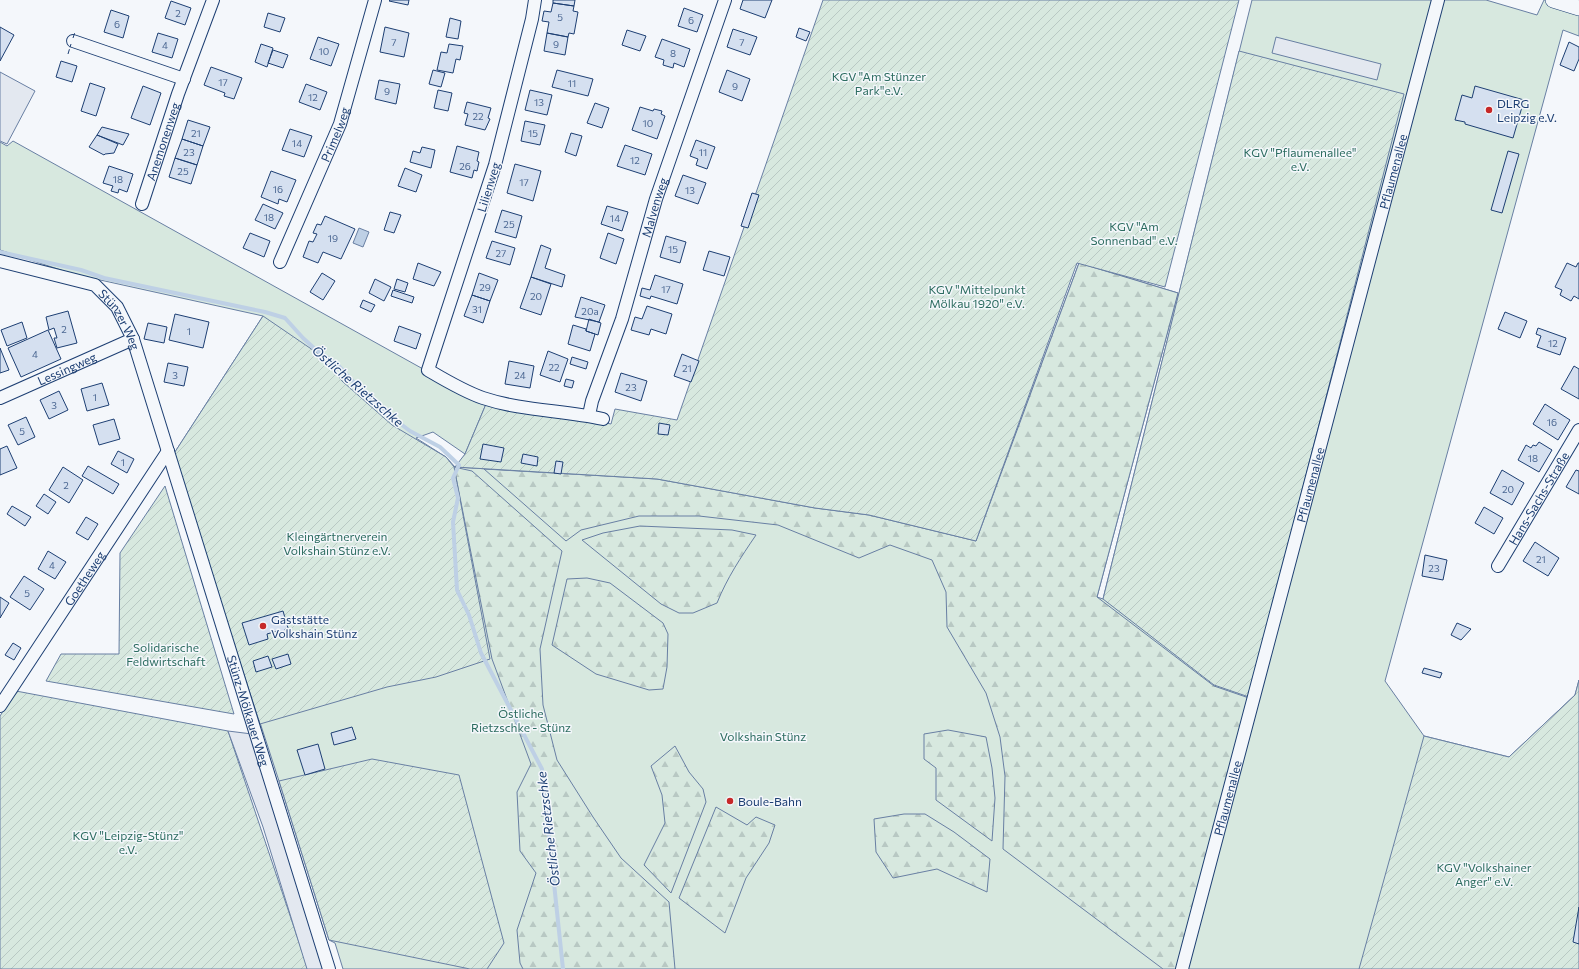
<svg xmlns="http://www.w3.org/2000/svg" width="1579" height="969" font-family="Commissioner,sans-serif">
<style>
.green{fill:#d7e8df;stroke:#687fa3}
.forest{fill:url(#forest-firs);stroke:#687fa3}
.garden{fill:url(#garden-furrows);stroke:#687fa3}
.parking{fill:#e3e8f0;stroke:#687fa3}
.water{fill:#bed0e5;stroke:#687fa3}
.lines{fill:none;stroke-linecap:round;stroke-linejoin:round}
.stream{stroke:#bed0e5;stroke-width:4}
.building{fill:#d5e0f0;stroke:#1d3f73}
.minor-casing{stroke:#1d3f73;stroke-width:14}
.tertiary-casing{stroke:#1d3f73;stroke-width:16}
.minor{stroke:#f4f7fb;stroke-width:12}
.tertiary{stroke:#f4f7fb;stroke-width:15}
.fence{stroke:#1d3f73;stroke-width:1;stroke-dasharray:5 2;stroke-linecap:butt}
.poi-dot{fill:#c62828;stroke:#f4f7fb;stroke-width:1.5}
.labels{text-anchor:middle;dominant-baseline:central;stroke-width:3;stroke-linejoin:round;paint-order:stroke}
.number-label{font-size:10px;fill:#4b6792}
.park-label{font-size:12px;fill:#2c6c60;stroke:#f4f7fb}
.poi-label{font-size:12px;fill:#1d3f73;stroke:#f4f7fb;text-anchor:start}
.street-label{font-size:12px;fill:#1d3f73;stroke:#f4f7fb}
.water-label{font-size:13px;font-style:italic;fill:#1d3f73;stroke:#f4f7fb}
</style>
<defs>
<pattern id="forest-firs" width="22" height="20" patternUnits="userSpaceOnUse"><rect width="22" height="20" fill="#d7e8df"/><path d="M5 1l3.5 6h-7zM16 11l3.5 6h-7z" fill="#b8c8c3"/></pattern>
<pattern id="garden-furrows" width="10" height="10" patternUnits="userSpaceOnUse"><rect width="10" height="10" fill="#d7e8df"/><path d="M-1 1l2-2M0 10L10 0M9 11l2-2" fill="none" stroke="#b8c8c3"/></pattern>
</defs>
<rect width="100%" height="100%" fill="#f4f7fb"/>
<path class="green" d="M1252,0h234l51,15 7,-15h35v36l-16,-6 -178,651 39,55 85,21 66,-62 4,-15v289h-1236l-8,-26 -6,-3 -50,-159 -106,-326 90,-139 -190,-42 -73,-24v-108l7,4 6,-5 473,263 -21,50 -32,-22 -17,6 30,19 9,10 202,12 212,36 107,26 103,-278 99,30 -81,304 6,2z"/>
<path class="forest" d="M1079,263l99,30 -81,304 117,89 35,12 -69,271h-17l-160,-120 2,-73 -5,-39 -14,-44 -39,-66 -1,-35 -14,-32 -42,-15 -31,13 -81,-33 -79,-9h-60l-58,14 -15,11 -82,-72 173,10 158,29 54,7 107,26z
M454,467l18,4 90,80 -22,98 3,56 14,55 36,57 28,41 48,44 6,67h-152l-3,-6 -3,-33 19,-57 -16,-22 -3,-59 14,-28 -39,-105z
M640,526l92,4 24,5c-15,22 -29,43 -39,68l-24,10h-14l-18,-9 -79,-64 21,-7z
M587,578l23,5 53,40 5,11 -1,33 -4,22 -14,1 -53,-16 -44,-29 15,-66z
M948,730l38,7 6,31 3,30 -3,43 -56,-41v-32l-12,-9v-25z
M675,746l14,26 14,17 3,13 -35,91 -27,-28 21,-42 -3,-28 -11,-29z
M716,807l31,18 9,-8 19,8 -6,18 -23,35 -21,55 -46,-35z
M904,814h21l29,18 36,27 -3,33 -50,-23 -44,9 -17,-26 -2,-33z"/>
<path class="garden" d="M823,0h416l-74,287 -88,-24 -101,278 -107,-26 -54,-7 -158,-29 -202,-12 10,-13 21,-50 97,14 28,6 4,-15 62,11z
M1239,51l165,43 -155,603 -35,-12 -111,-86z
M263,316l63,43 16,22 50,44 54,32 8,10 36,192 -54,18 -49,10 -127,37 -87,-269z
M165,486l69,228 -188,-33 15,-27h58l1,-101z
M1579,680v289h-220l65,-233 85,21 66,-62z
M16,691l212,40 80,238h-308v-253z
M372,759l87,16 45,168 -17,26h-17l-141,-29 -50,-159z"/>
<path class="parking" d="M1276,37l105,27 -4,16 -105,-27z
M0,72l35,19 -28,53 -7,-3z
M228,731l24,3 72,235h-17l-44,-142z"/>
<path class="water" d="M359,228l10,4 -6,15 -10,-4z"/>
<g class="lines">
<path class="stream" d="M0,252l81,18 23,8 161,34 20,6 18,20 12,11 23,16 23,25 29,26 20,15 30,16 19,18 -6,13 5,20 -5,24 4,68 12,25 12,38 61,116 21,200"/>
</g>
<path class="building" d="M390,0h19l-1,5 -19,-4z
M553,0h22l-1,6 -21,-3z
M743,0h29l-7,18 -25,-9z
M171,1l20,7 -6,17 -20,-7z
M553,3l21,3 -1,5 5,1 -4,22 -5,-1 -1,4 -21,-4 2,-11 -7,-1 2,-10 7,1z
M684,8l19,7 -6,17 -19,-6z
M111,10l18,6 -6,22 -19,-6z
M268,13l17,5 -5,14 -16,-5z
M450,18l11,3 -3,18 -12,-2z
M0,27l14,8 -14,26z
M385,27l24,6 -5,24 -24,-5z
M799,28l11,4 -4,9 -10,-4z
M733,29l24,8 -7,18 -23,-8z
M627,30l19,6 -6,15 -18,-6z
M158,33l20,6 -6,19 -20,-6z
M547,33l21,4 -3,18 -21,-4z
M318,37l21,7 -8,22 -21,-7z
M662,39l28,10 -6,18 -10,-4 -1,5 -10,-3 1,-5 -9,-3z
M1569,42l10,5v12l-5,12 -14,-6z
M261,44l12,4 -6,19 -12,-5z
M449,44l14,2 -3,14 -4,-1 -3,14 -16,-3 4,-18 6,1z
M273,50l15,5 -5,13 -15,-5z
M61,61l16,5 -5,16 -16,-5z
M211,67l31,11 -8,21 -10,-3 1,-3 -21,-8z
M433,70l12,3 -4,14 -12,-3z
M557,70l36,9 -5,17 -36,-9z
M727,70l23,9 -8,22 -23,-9z
M379,80l21,4 -4,20 -21,-5z
M90,83l15,5 -9,28 -15,-5z
M306,84l21,8 -7,18 -21,-8z
M143,86l18,7 -11,32 -19,-7z
M1475,86l49,14 -11,38 -48,-14v-2l-10,-2 7,-25 10,3z
M438,90l14,3 -4,18 -14,-3z
M530,90l22,5 -5,20 -22,-5z
M467,102l24,6 -3,10 2,1 -5,11 -20,-5 3,-11 -4,-1z
M595,103l14,5 -7,20 -15,-5z
M640,107l13,4 1,-2 8,2 -1,3 4,2 -8,23 -25,-9z
M188,120l22,7 -7,19 -21,-7z
M525,121l20,4 -5,20 -19,-4z
M102,127l27,7 -6,11 -26,-10z
M290,129l22,7 -8,21 -22,-7z
M571,133l11,3 -6,20 -11,-4z
M97,135l21,9 -4,9 -9,1 -1,1 -15,-8z
M182,139l21,7 -6,19 -22,-7z
M696,140l19,7 -8,22 -11,-4 2,-6 -8,-3z
M625,145l27,9 -7,21 -28,-9z
M457,146l22,6 -2,9 2,1 -2,9 -3,-1 -2,8 -22,-6z
M422,147l13,3 -4,18 -21,-6 3,-11 7,2z
M1508,151l11,3 -17,59 -11,-3z
M175,158l22,7 -6,19 -22,-7z
M515,164l26,7 -8,30 -26,-8z
M109,166l24,8 -6,18 -8,-3 -1,4 -7,-2 2,-5 -10,-3z
M405,168l17,7 -6,17 -18,-6z
M271,171l25,9 -9,22 -8,-3 -1,5 -17,-7z
M683,175l23,8 -8,21 -23,-8z
M752,193l7,2 -11,33 -7,-2z
M263,204l20,9 -8,16 -20,-9z
M607,206l21,6 -6,19 -21,-7z
M502,210l20,6 -6,22 -21,-6z
M390,212l11,3 -7,18 -10,-3z
M325,216l30,13 -14,30 -18,-7 -5,11 -15,-6 6,-16 4,1 4,-8 -4,-1 4,-9 4,1z
M250,233l20,8 -6,16 -21,-9z
M608,233l16,6 -8,25 -16,-6z
M666,236l20,6 -6,21 -20,-6z
M492,241l23,7 -5,17 -24,-7z
M541,245l10,4 -6,19 20,7 -3,12 -31,-10z
M709,251l21,6 -6,19 -21,-6z
M418,263l23,9 -7,14 -21,-7z
M1567,263l9,4 2,-4h1v36l-5,-3 -3,5 -11,-6 2,-5 -7,-3z
M322,273l13,8 -12,19 -13,-8z
M479,273l19,7 -8,21 -18,-6z
M655,275l28,9 -6,20 -26,-8 -1,3 -10,-3 2,-8 8,2z
M531,277l20,7 -10,31 -21,-7z
M375,279l16,8 -7,14 -15,-8z
M397,279l11,4 -3,9 -11,-3z
M393,290l21,7 -2,6 -21,-7z
M472,295l18,6 -7,22 -19,-7z
M581,297l24,8 -6,17 -24,-5z
M363,300l12,5 -4,7 -11,-5z
M647,306l25,8 -6,20 -15,-5 -2,6 -18,-5 4,-13 7,2z
M68,311l9,32 -20,5 -3,-10h3l-3,-10 -5,2 -3,-13z
M1505,312l22,9 -7,17 -22,-9z
M175,314l34,8 -6,26 -34,-8z
M589,319l12,4 -3,12 -12,-4z
M22,322l5,16 -20,8 -6,-16z
M148,323l19,4 -3,16 -20,-4z
M573,325l13,4v2l9,3 -5,17 -22,-7z
M399,326l22,8 -5,15 -22,-8z
M1538,328l28,10 -6,17 -23,-8 4,-11 -5,-2z
M48,330l13,29 -40,18 -13,-29z
M0,348l9,22 -9,3z
M548,351l20,8 -8,23 -20,-7z
M682,354l17,7 -8,21 -17,-6z
M572,357l16,5 -2,7 -16,-5z
M509,361l25,5 -4,22 -25,-4z
M168,363l20,4 -4,19 -20,-4z
M1574,366l5,3v30l-18,-10z
M621,373l26,8 -6,20 -26,-9z
M566,379l8,2 -2,7 -8,-2z
M102,383l7,22 -22,6 -6,-22z
M59,391l9,19 -19,9 -9,-19z
M1545,404l25,16 -12,20 -25,-16z
M26,417l9,20 -17,8 -10,-20z
M114,419l6,20 -21,6 -6,-20z
M659,423l11,2 -2,10 -10,-1z
M1539,442l13,8 -13,22 -21,-12 8,-15 5,3 2,-3 3,1z
M483,444l21,4 -3,14 -21,-3z
M7,446l10,22 -17,7v-26z
M118,451l16,8 -7,14 -16,-9z
M523,454l15,3 -1,9 -16,-3z
M556,461l7,1 -2,12 -7,-1z
M88,466l31,18 -6,10 -31,-18z
M63,467l20,13 -14,23 -20,-13z
M1502,470l22,13 -12,22 -22,-12z
M1576,470l3,1v23l-13,-7z
M44,494l12,8 -8,12 -12,-8z
M12,506l19,11 -6,9 -18,-12z
M1484,507l19,11 -9,16 -19,-11z
M86,517l12,7 -10,16 -12,-7z
M1535,542l24,16 -11,18 -25,-15z
M48,551l18,11 -11,17 -17,-10z
M1425,555l22,5 -4,20 -21,-4z
M24,576l20,13 -14,21 -20,-13z
M0,597l9,6 -9,15z
M283,611l5,17 -3,1 1,3 -8,3 -1,-4 -10,3 1,5 -19,6 -7,-22z
M1457,623l14,6 -10,11 -10,-5z
M13,643l8,5 -7,12 -9,-5z
M288,654l3,10 -15,5 -4,-10z
M268,656l4,11 -16,5 -3,-11z
M1424,668l18,5 -2,5 -18,-5z
M352,727l4,12 -22,6 -3,-12z
M318,744l7,25 -20,6 -8,-25z
M1579,907v37l-6,-2z"/>
<g class="lines">
<g class="minor-casing">
<g id="minor">
<path d="M535,0l-3,19 -37,146 -67,205c17,10 35,21 55,28 39,13 80,12 120,21"/>
<path d="M73,41l111,38"/>
<path id="s1" d="M142,204l36,-110 35,-94"/>
<path id="s2" d="M0,261l95,24 22,22 16,32 196,630"/>
<path id="s3" d="M280,262l60,-138 35,-124"/>
<path id="s4" d="M0,398l133,-59"/>
<path id="s5" d="M589,415l3,-14 30,-82 34,-120 69,-199"/>
<path id="s6" d="M1498,566l81,-136"/>
<path id="s7" d="M0,706l168,-255"/>
<path id="s8" d="M1182,969l256,-969"/>
</g>
</g>
<g class="tertiary-casing">
<path id="tertiary" d="M1553,0l26,8"/>
</g>
<use href="#minor" class="minor"/>
<use href="#tertiary" class="tertiary"/>
<path class="fence" d="M73,38l2,-6
M68,54l3,-10"/>
</g>
<g class="poi-dot">
<circle cx="1489" cy="110" r="4"/>
<circle cx="263" cy="626" r="4"/>
<circle cx="730" cy="801" r="4"/>
</g>
<g class="labels">
<g class="number-label">
<text x="178" y="13">2</text>
<text x="560" y="17">5</text>
<text x="691" y="20">6</text>
<text x="117" y="24">6</text>
<text x="394" y="42">7</text>
<text x="742" y="42">7</text>
<text x="556" y="44">9</text>
<text x="165" y="45">4</text>
<text x="324" y="51">10</text>
<text x="673" y="53">8</text>
<text x="223" y="82">17</text>
<text x="572" y="83">11</text>
<text x="735" y="86">9</text>
<text x="387" y="91">9</text>
<text x="313" y="97">12</text>
<text x="539" y="102">13</text>
<text x="478" y="116">22</text>
<text x="648" y="123">10</text>
<text x="196" y="133">21</text>
<text x="533" y="133">15</text>
<text x="297" y="143">14</text>
<text x="189" y="152">23</text>
<text x="703" y="152">11</text>
<text x="635" y="160">12</text>
<text x="465" y="166">26</text>
<text x="183" y="171">25</text>
<text x="118" y="179">18</text>
<text x="524" y="182">17</text>
<text x="278" y="189">16</text>
<text x="690" y="190">13</text>
<text x="269" y="217">18</text>
<text x="615" y="218">14</text>
<text x="509" y="224">25</text>
<text x="333" y="238">19</text>
<text x="673" y="249">15</text>
<text x="501" y="253">27</text>
<text x="485" y="287">29</text>
<text x="666" y="289">17</text>
<text x="536" y="296">20</text>
<text x="477" y="309">31</text>
<text x="590" y="311">20a</text>
<text x="64" y="329">2</text>
<text x="189" y="331">1</text>
<text x="1553" y="343">12</text>
<text x="35" y="354">4</text>
<text x="554" y="367">22</text>
<text x="687" y="368">21</text>
<text x="175" y="375">3</text>
<text x="520" y="375">24</text>
<text x="631" y="387">23</text>
<text x="95" y="397">1</text>
<text x="54" y="405">3</text>
<text x="1552" y="422">16</text>
<text x="22" y="431">5</text>
<text x="1533" y="458">18</text>
<text x="123" y="462">1</text>
<text x="66" y="485">2</text>
<text x="1508" y="489">20</text>
<text x="1541" y="559">21</text>
<text x="52" y="565">4</text>
<text x="1434" y="568">23</text>
<text x="27" y="593">5</text>
</g>
<g class="park-label">
<text x="879" y="76">KGV "Am Stünzer<tspan x="879" dy="14">Park"e.V.</tspan></text>
<text x="1300" y="152">KGV "Pflaumenallee"<tspan x="1300" dy="14">e.V.</tspan></text>
<text x="1134" y="226">KGV "Am<tspan x="1134" dy="14">Sonnenbad" e.V.</tspan></text>
<text x="977" y="289">KGV "Mittelpunkt<tspan x="977" dy="14">Mölkau 1920" e.V.</tspan></text>
<text x="337" y="536">Kleingärtnerverein<tspan x="337" dy="14">Volkshain Stünz e.V.</tspan></text>
<text x="166" y="647">Solidarische<tspan x="166" dy="14">Feldwirtschaft</tspan></text>
<text x="521" y="713">Östliche<tspan x="521" dy="14">Rietzschke - Stünz</tspan></text>
<text x="763" y="736">Volkshain Stünz</text>
<text x="128" y="835">KGV "Leipzig-Stünz"<tspan x="128" dy="14">e.V.</tspan></text>
<text x="1484" y="867">KGV "Volkshainer<tspan x="1484" dy="14">Anger" e.V.</tspan></text>
</g>
<g class="poi-label">
<text x="1497" y="103">DLRG<tspan x="1497" dy="14">Leipzig e.V.</tspan></text>
<text x="271" y="619">Gaststätte<tspan x="271" dy="14">Volkshain Stünz</tspan></text>
<text x="738" y="801">Boule-Bahn</text>
</g>
<g class="street-label">
<text stroke="none"><textPath href="#s3" startOffset="139">Primelweg</textPath></text>
<text stroke="none"><textPath href="#s1" startOffset="66">Anemonenweg</textPath></text>
<text stroke="none"><textPath href="#s8" startOffset="825">Pflaumenallee</textPath></text>
<text transform="translate(488 187) rotate(-73)">Lilienweg</text>
<text stroke="none"><textPath href="#s5" startOffset="218">Malvenweg</textPath></text>
<text stroke="none"><textPath href="#s2" startOffset="141">Stünzer Weg</textPath></text>
<text stroke="none"><textPath href="#s4" startOffset="73">Lessingweg</textPath></text>
<text stroke="none"><textPath href="#s8" startOffset="501">Pflaumenallee</textPath></text>
<text stroke="none"><textPath href="#s6" startOffset="79">Hans-Sachs-Straße</textPath></text>
<text stroke="none"><textPath href="#s7" startOffset="153">Goetheweg</textPath></text>
<text stroke="none"><textPath href="#s2" startOffset="554">Stünz-Mölkauer Weg</textPath></text>
<text stroke="none"><textPath href="#s8" startOffset="177">Pflaumenallee</textPath></text>
</g>
<g class="water-label">
<text transform="translate(358 386) rotate(41)">Östliche Rietzschke</text>
<text transform="translate(548 829) rotate(-97)">Östliche Rietzschke</text>
</g>
</g>
</svg>
